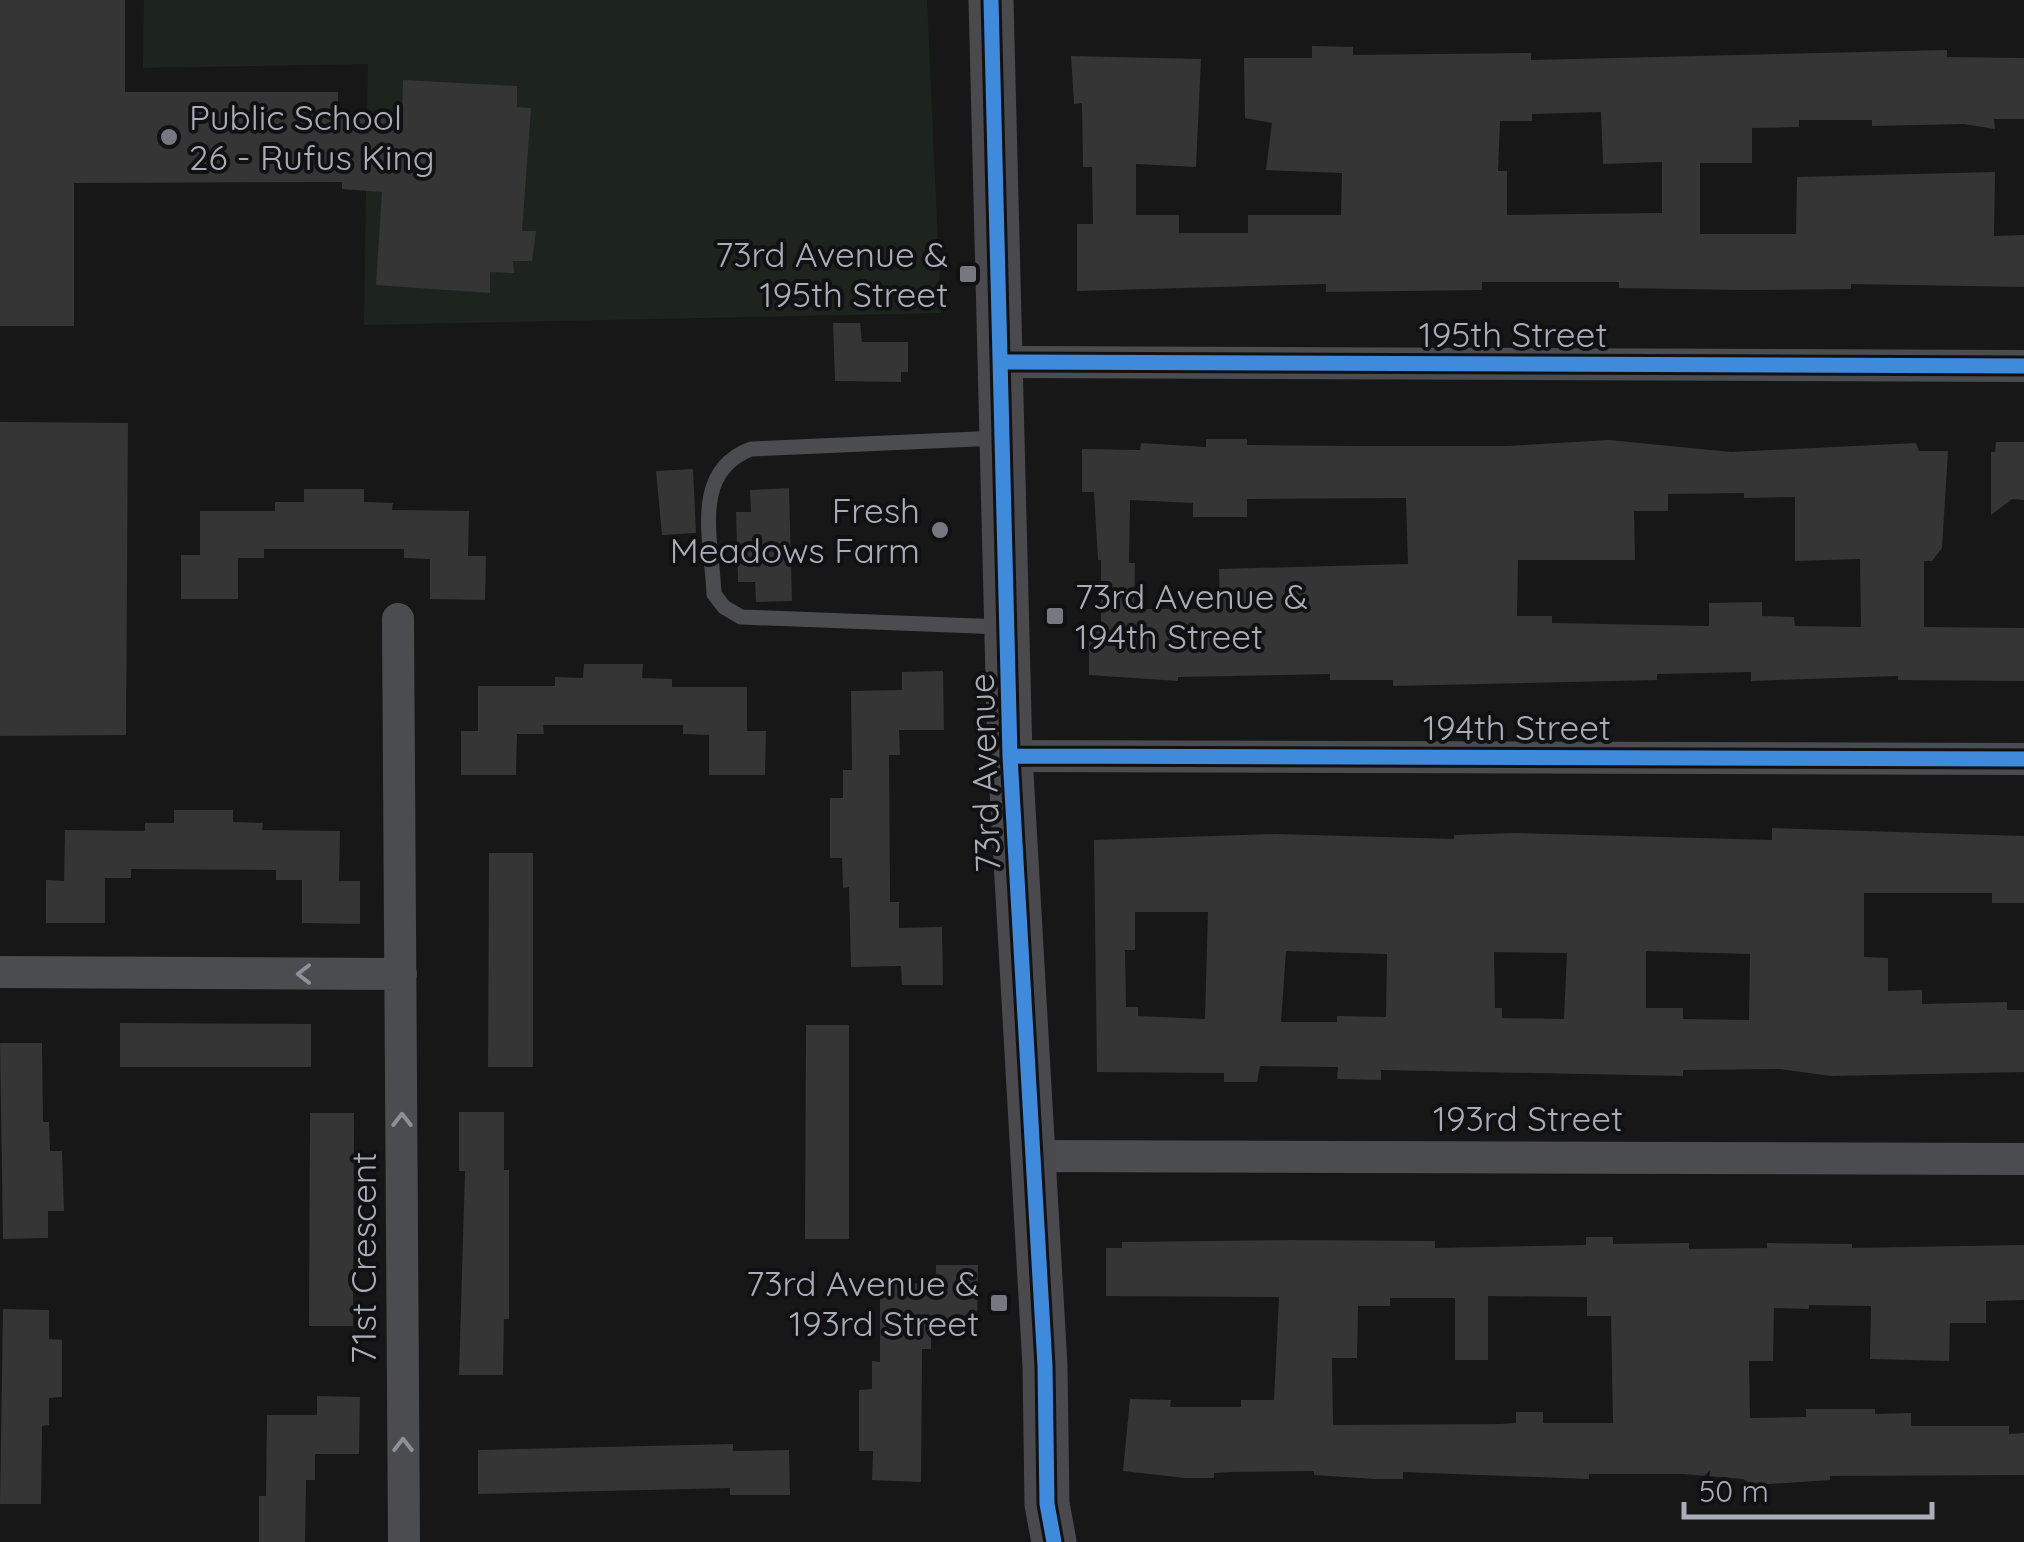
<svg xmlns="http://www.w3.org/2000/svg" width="2024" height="1542" font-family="Quicksand,sans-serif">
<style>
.green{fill:#1d241e}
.building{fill:#353536;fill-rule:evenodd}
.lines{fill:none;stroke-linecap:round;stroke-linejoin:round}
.lane{stroke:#4b4c50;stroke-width:15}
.street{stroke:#4b4c50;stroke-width:32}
.secondary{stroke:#4a4a4e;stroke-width:45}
.cycleway-casing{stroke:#111113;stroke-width:21}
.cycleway{stroke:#408adc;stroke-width:15}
.oneway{stroke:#8c9099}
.poi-dot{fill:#757880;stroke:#111113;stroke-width:4}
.labels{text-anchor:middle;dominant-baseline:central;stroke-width:8;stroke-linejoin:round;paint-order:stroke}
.poi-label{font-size:35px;fill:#a8adb8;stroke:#111113;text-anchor:end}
.street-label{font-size:35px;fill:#a8adb8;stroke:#111113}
</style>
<rect width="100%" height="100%" fill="#171717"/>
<path class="green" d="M144,0h783l14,313 -577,12 4,-261 -225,4z"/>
<path class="building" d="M0,0h125v92h213v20l64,4 1,-36 114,6v21l14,1 -9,123h14l-4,30h-19l1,12 -24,-1v21l-114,-8 6,-93 -40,-3v-7l-268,1v143h-74z
M1312,46l41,1v8l178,-2v7l416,-10v7l77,1v61h-30l1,10 -31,-5 -92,2v-6h-73v7l-47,1v35h-52v71h96l1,-57 198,-5 -1,64 30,-1v52l-173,-3v5l-105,1 -127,-2v-6h-137v8l-156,2v-8l-249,7v-67h16l-1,-57h-9l-1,-64 -8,1 -3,-48 130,3 -5,108 -60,-3v51h43v18h69v-18h93l1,-42 -76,-3 6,-47 -27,-5 -1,-60h68zM1601,112l2,52 59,-2v51l-155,2v-44h-9l2,-50h32v-7z
M833,323h27l2,19h46v30h-7v10l-66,-1z
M0,422l128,1 -2,312 -126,1z
M1206,439h41v6l105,1h155l102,-6 122,12 185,-9 3,8h29l-6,97 -10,13h-8v66l100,1v53l-126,-1v-4l-147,5v-9l-94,2v6l-264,6v-6h-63v-6l-152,3v4l-89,-6v-51h12v-64h-3l-4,-68h-12v-43l58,1 1,-7 65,4zM1744,493v5l51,-1v64l65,-2 1,68 -66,-1 -1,-9 -32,-1v-14l-53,1v23l-157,-3v-7h-35l1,-56h117l-1,-49h34v-17zM1406,498l2,66 -189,5 1,40h-86l1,-46h-6l1,-63 63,3v14h54v-18z
M1996,442h28v58l-12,-1 -21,16v-63h4z
M693,469l3,64 -34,2 -6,-64z
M789,488l3,113 -36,1 -1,-20h-17l-2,-70h15l-1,-22z
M304,489h60v13l29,1 -1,7 77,1 -1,45h18l-1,44 -55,-1v-40l-26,-1v-9h-140v9h-26v41h-57v-44h19v-44h75v-9h29z
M584,664h59l-1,14 30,1v8h75v44h19l-1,44h-56v-40l-26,-1v-9h-140l1,9h-27l-1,41h-55v-44h17v-45h77v-9l28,1z
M943,671l1,59h-45l1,25h-11l1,147h9v26l43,-1 1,58h-41l-1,-19 -50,1 -2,-80 -6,1 -1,-30h-12v-60h13v-28h9l-1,-79 51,-1v-18z
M174,810h59v12l30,1 -1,7 78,1 -1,50h21v43l-58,-1v-43h-26v-10l-145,-1v9h-26v45h-59v-43l18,1 1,-51 80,1v-8h29z
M1772,828l252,8v67h-32v-10h-128v64l24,1v33l34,-1v14l85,-2v8h17v62l-193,4 -52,-7 -96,1v6l-302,-6v10l-44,-1 1,-12 -78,-1 -3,16h-33v-9l-127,-1 -3,-232 181,-6 179,5v-4l62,-2 256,7zM1135,912h73l-3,107 -67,-3v-9h-12l-1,-57h10zM1286,951l101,3 -1,63 -49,-1v6h-56zM1646,951l104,3 -1,66 -66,-1v-11h-37zM1494,952l73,1 -3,66 -62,-1v-10h-7z
M489,853h44v214h-45z
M120,1023l191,1v43h-191z
M806,1025h43v214h-44z
M0,1043h42l1,79h6l1,29h12l2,60h-16v27l-45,1z
M459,1112h45v58h5v149h-5l-1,56h-44l6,-204h-6z
M310,1113h44l-1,213h-44z
M1586,1237h27v7l76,-1v6l78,-1v-5l85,1v4l172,-3v55l-38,1v22h-36l-1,38 -79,-2 1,-53 -62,-1v4l-35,-1 -1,53h-24l1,57 56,-1v-8h69v5l36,-1v13h98v8l15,-1v42l-194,1v4l-77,5 -10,-6 -60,-5h-94v5l-186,-7v7h-29l-60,-4v-4l-83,1 -17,1v5h-29l-62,-7 7,-72 41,1 -1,7h71v-7h33l5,-103 -173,-1v-48h16v-6l168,-2 145,1v7l151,-3zM1488,1296l99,1v19h24l2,107h-70v-11h-27v11l-16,1 -167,1 -1,-67h25l1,-52h32v-8h65v62h33z
M936,1265h42l-1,59h-46v25h-9l-1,133 -49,-2 1,-29h-14v-61l13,-1v-28l8,1v-80l56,2z
M3,1309l46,1v29l13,1v57l-13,1v27l-7,1 -1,78h-41z
M317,1396l43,1 -1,57h-44v26h-9l-1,62h-46v-46h7l1,-81h50z
M733,1444v7l56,-1 1,45h-60v-7l-252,6v-44z"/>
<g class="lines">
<path class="lane" d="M999,438l-248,11c-61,23 -39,92 -37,145l10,13 17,10 262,10"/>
<path class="street" d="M1002,362l1022,4
M398,619l6,923
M1010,756l1014,3
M0,972l401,2
M1033,1156l991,3"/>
<path class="secondary" d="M991,0l19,756 35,610 2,138 7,38"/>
<g class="cycleway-casing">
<path id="cycleway" d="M991,0l19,756 35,610 2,138 7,38
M1002,362l1022,4
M1010,756l1014,3"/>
</g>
<use href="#cycleway" class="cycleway"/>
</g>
<defs><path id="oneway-chevron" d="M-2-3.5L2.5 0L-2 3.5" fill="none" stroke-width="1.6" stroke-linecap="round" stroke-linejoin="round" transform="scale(2.5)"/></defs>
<g class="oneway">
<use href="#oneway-chevron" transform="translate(304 974) rotate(-180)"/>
<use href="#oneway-chevron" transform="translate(402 1120) rotate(-90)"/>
<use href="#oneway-chevron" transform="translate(403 1445) rotate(-90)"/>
</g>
<g class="poi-dot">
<circle cx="169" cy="137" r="10"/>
<rect x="958" y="264" width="20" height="20" rx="5"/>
<circle cx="940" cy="530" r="10"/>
<rect x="1045" y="606" width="20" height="20" rx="5"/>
<rect x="989" y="1293" width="20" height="20" rx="5"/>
</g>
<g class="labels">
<g class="poi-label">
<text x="189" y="117" text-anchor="start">Public School<tspan x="189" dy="40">26 - Rufus King</tspan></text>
<text x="948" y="254">73rd Avenue &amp;<tspan x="948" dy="40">195th Street</tspan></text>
<text x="920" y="510">Fresh<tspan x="920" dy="40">Meadows Farm</tspan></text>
<text x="1075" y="596" text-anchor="start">73rd Avenue &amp;<tspan x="1075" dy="40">194th Street</tspan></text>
<text x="979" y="1283">73rd Avenue &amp;<tspan x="979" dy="40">193rd Street</tspan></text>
</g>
<g class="street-label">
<text x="1513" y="334">195th Street</text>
<text x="1517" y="727">194th Street</text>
<text transform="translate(984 773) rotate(-92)">73rd Avenue</text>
<text x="1528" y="1118">193rd Street</text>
<text transform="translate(363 1258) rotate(-90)">71st Crescent</text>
</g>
</g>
<path d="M1684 1502v15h248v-15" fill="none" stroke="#a8adb8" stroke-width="5"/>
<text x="1699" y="1502" font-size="30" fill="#a8adb8" stroke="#111113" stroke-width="8" paint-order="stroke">50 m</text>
</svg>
